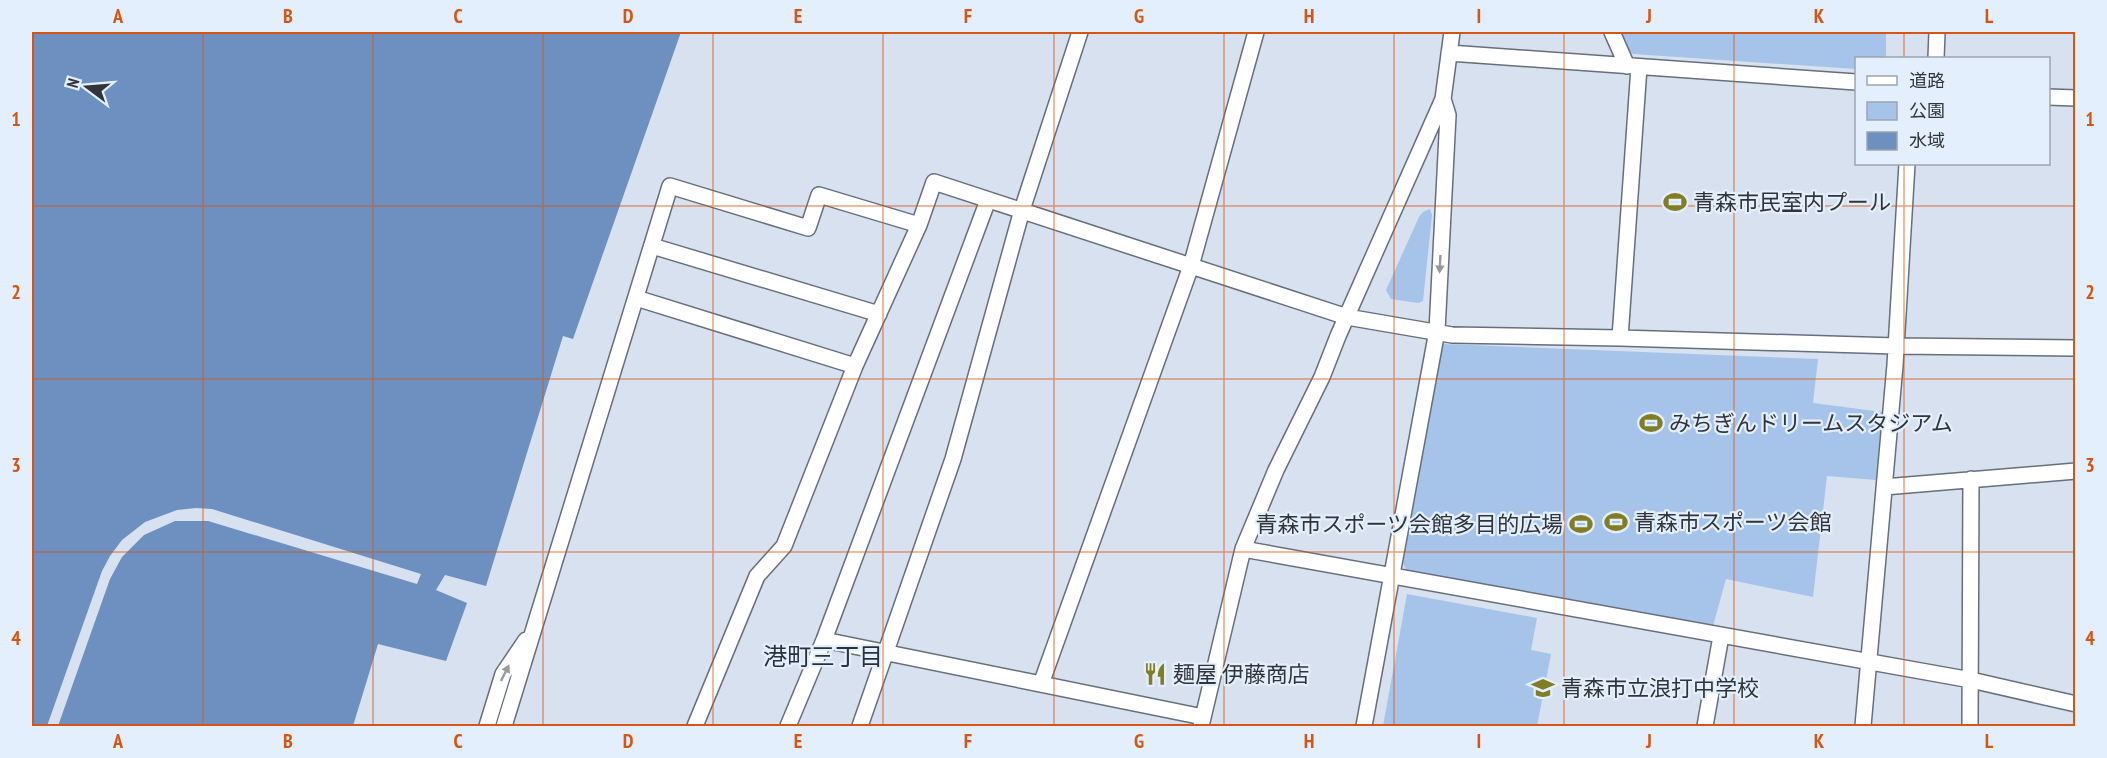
<svg xmlns="http://www.w3.org/2000/svg" width="2107" height="758" font-family="'PT Sans Narrow','Noto Sans JP',sans-serif">
<style>
.green{fill:#a6c3ea}
.water{fill:#6d90c1}
.pier{fill:#d7e1ef}
.lines{fill:none;stroke-linecap:round;stroke-linejoin:round}
.minor-casing{stroke:#666f7b;stroke-width:18}
.minor{stroke:#fff;stroke-width:15}
.oneway{fill:#989a9c}
.grid{fill:none;stroke:#d65511;stroke-width:1.5;stroke-opacity:0.55}
.labels{text-anchor:middle;dominant-baseline:central;stroke-width:4.5;stroke-linejoin:round;paint-order:stroke}
.poi-label{font-size:22px;fill:#31353a;stroke:#e4effd;text-anchor:start}
.neighbourhood-label{font-size:24px;fill:#29313c;stroke:#e4effd}
.neatline{fill:none;stroke:#d65511;stroke-width:2}
.grid-label{font-size:20px;text-anchor:middle;font-weight:bold;fill:#d65511}
</style>
<rect width="100%" height="100%" fill="#d7e1ef"/>
<path class="green" d="M1618,32h268v26h-30v11l-223,-15 -8,-7z
M1430,209l2,6 -9,86 -5,2 -27,-4 -5,-9 33,-73 4,-5z
M1443,344l375,15 -5,44 69,9 -6,68 -49,-4 -14,121 -87,-18 -13,47 -306,-54 -4,-9z
M1407,594l130,24 -6,32 20,4 -14,72h-154z"/>
<path class="water" d="M32,32h649l-108,307 -10,-3 -77,250 -41,-11 -9,15 31,13 -21,58 -68,-17 -25,82h-321z"/>
<path class="pier" d="M196,508l16,1 209,65 -4,10 -209,-63h-33l-31,14 -22,22 -12,22 -52,147h-11l55,-155 8,-15 12,-16 23,-18 32,-12z"/>
<g class="lines">
<g class="minor-casing">
<path id="minor" d="M1612,32l15,34
M1449,53l407,29
M1936,58l1,-26
M2048,97l28,1
M652,246l227,68
M636,298l219,68
M1620,338l19,-271
M1884,487l192,-16
M1243,549l728,131 105,24
M824,640l379,77
M1041,684l150,-418 65,-234
M487,726l16,-52 23,-34
M504,726l166,-540 138,42 11,-33 100,30
M695,726l62,-150 27,-30 71,-180 64,-141 15,-43 413,135 105,18 168,3 276,8 180,2
M788,726l36,-86 164,-440
M860,726l93,-267 69,-249 58,-178
M1201,726l42,-177 33,-79 46,-93 16,-41 105,-237 9,-67
M1364,726l73,-395 11,-216 -5,-16
M1705,726l16,-90
M1863,726l32,-361 12,-201
M1970,726l1,-247"/>
</g>
<use href="#minor" class="minor"/>
</g>
<defs><path id="oneway-solid" d="M-6-.8H1V-3.2L6.5 0L1 3.2V.8H-6Z" transform="scale(1.5)"/></defs>
<g class="oneway">
<use href="#oneway-solid" transform="translate(1440 264) rotate(93)"/>
<use href="#oneway-solid" transform="translate(505 673) rotate(-63)"/>
</g>
<path class="grid" d="M203,32v694M373,32v694M543,32v694M713,32v694M883,32v694M1054,32v694M1224,32v694M1394,32v694M1564,32v694M1734,32v694M1904,32v26M1904,164v562M32,206h2044M32,379h2044M32,552h2044"/>
<defs>
<g id="stadium-bare" transform="scale(1.8)"><path d="M0-5a6.5 5 0 1 0 0 10a6.5 5 0 1 0 0-10ZM-3.5-1.8h7v3.6h-7Z" fill="#817d25" stroke="#e4effd" stroke-width="2.5" paint-order="stroke"/></g>
<g id="restaurant-bare" transform="scale(1.8)"><path d="M-5-6h1v4h1v-4h1v4h1v-4h1v5L-1.5 .5V6h-2V.5L-5-1ZM5-6V6H3V1.5H1.5Q1.5-4 5-6Z" fill="#817d25" stroke="#e4effd" stroke-width="2.5" paint-order="stroke"/></g>
<g id="school-bare" transform="scale(1.8)"><path d="M0-5L7-2L0 1L-7-2ZM-4 1L0 2.5L4 1V4Q0 6-4 4Z" fill="#817d25" stroke="#e4effd" stroke-width="2.5" paint-order="stroke"/></g>
</defs>
<g fill-rule="evenodd">
<use href="#stadium-bare" x="1675" y="202"/>
<use href="#stadium-bare" x="1651" y="423"/>
<use href="#stadium-bare" x="1616" y="522"/>
<use href="#stadium-bare" x="1581" y="524"/>
<use href="#restaurant-bare" x="1155" y="674"/>
<use href="#school-bare" x="1543" y="688"/>
</g>
<g class="labels">
<g class="poi-label">
<text x="1693" y="202">青森市民室内プール</text>
<text x="1669" y="423">みちぎんドリームスタジアム</text>
<text x="1634" y="522">青森市スポーツ会館</text>
<text x="1563" y="524" text-anchor="end">青森市スポーツ会館多目的広場</text>
<text x="1173" y="674">麺屋 伊藤商店</text>
<text x="1561" y="688">青森市立浪打中学校</text>
</g>
<g class="neighbourhood-label">
<text x="823" y="656">港町三丁目</text>
</g>
</g>
<rect width="2107" height="758" fill="none" stroke="#e4effd" stroke-width="66"/>
<rect x="1855" y="57" width="195" height="108" fill="#e4effd" stroke="#9ca5af" stroke-width="1.5"/>
<rect x="1867" y="76" width="30" height="9" fill="#ffffff" stroke="#9ca5af" stroke-width="1.5"/>
<text x="1909" y="87" font-size="18" fill="#31353a">道路</text>
<rect x="1867" y="102" width="30" height="18" fill="#a6c3ea" stroke="#9ca5af" stroke-width="1.5"/>
<text x="1909" y="117" font-size="18" fill="#31353a">公園</text>
<rect x="1867" y="132" width="30" height="18" fill="#6d90c1" stroke="#9ca5af" stroke-width="1.5"/>
<text x="1909" y="147" font-size="18" fill="#31353a">水域</text>
<g transform="translate(87 87) rotate(286)" stroke="#e4effd" stroke-width="4.5" paint-order="stroke">
<path d="M0-4.5L10 22L0 15L-10 22Z" fill="#31353a"/>
<text y="-9" font-size="16" font-weight="bold" text-anchor="middle" fill="#31353a">N</text>
</g>
<rect x="33" y="33" width="2041" height="692" class="neatline"/>
<g class="grid-label">
<text x="118" y="23">A</text>
<text x="288" y="23">B</text>
<text x="458" y="23">C</text>
<text x="628" y="23">D</text>
<text x="798" y="23">E</text>
<text x="968" y="23">F</text>
<text x="1139" y="23">G</text>
<text x="1309" y="23">H</text>
<text x="1479" y="23">I</text>
<text x="1649" y="23">J</text>
<text x="1819" y="23">K</text>
<text x="1989" y="23">L</text>
<text x="16" y="126">1</text>
<text x="2090" y="126">1</text>
<text x="16" y="299">2</text>
<text x="2090" y="299">2</text>
<text x="16" y="472">3</text>
<text x="2090" y="472">3</text>
<text x="16" y="645">4</text>
<text x="2090" y="645">4</text>
<text x="118" y="748">A</text>
<text x="288" y="748">B</text>
<text x="458" y="748">C</text>
<text x="628" y="748">D</text>
<text x="798" y="748">E</text>
<text x="968" y="748">F</text>
<text x="1139" y="748">G</text>
<text x="1309" y="748">H</text>
<text x="1479" y="748">I</text>
<text x="1649" y="748">J</text>
<text x="1819" y="748">K</text>
<text x="1989" y="748">L</text>
</g>
</svg>
